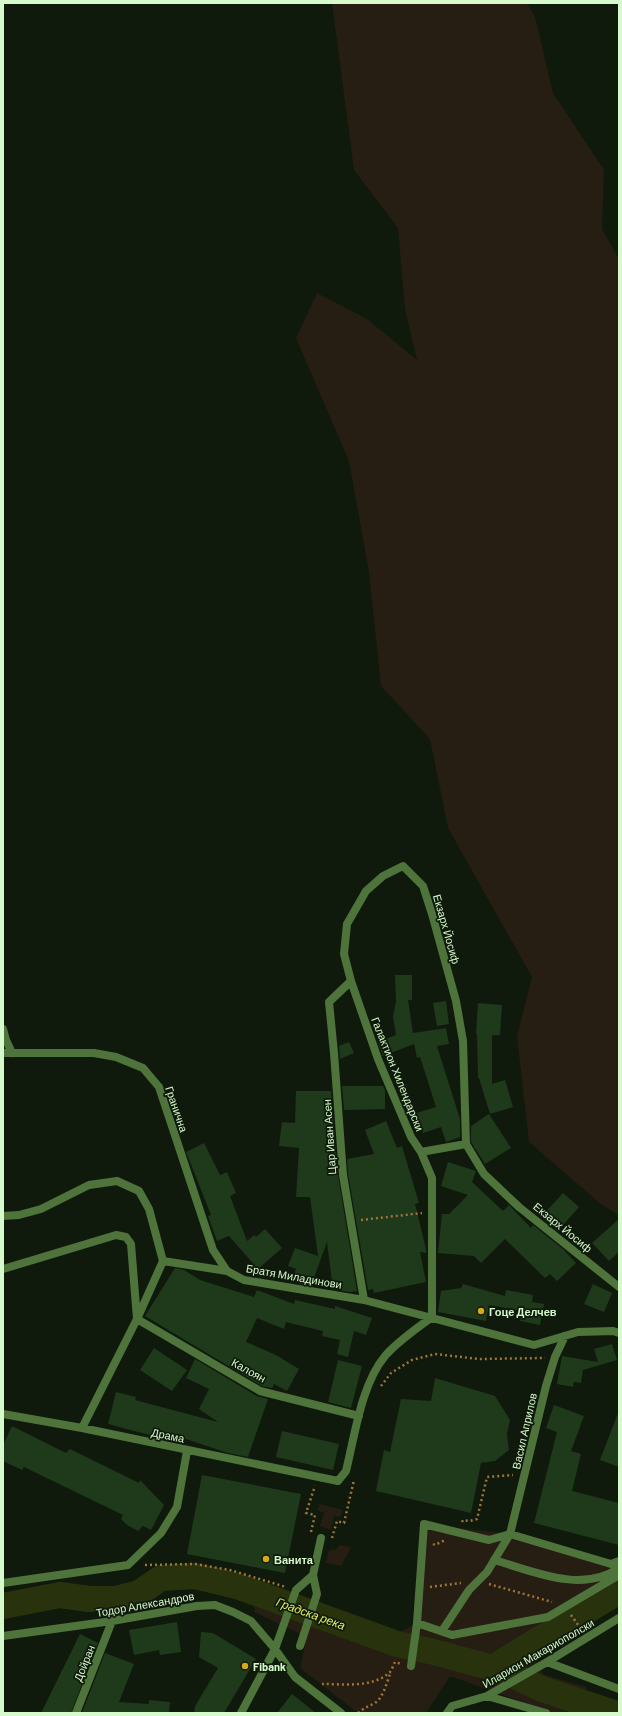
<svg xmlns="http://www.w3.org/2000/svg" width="622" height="1716" font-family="Barlow,sans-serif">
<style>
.green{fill:#261e12}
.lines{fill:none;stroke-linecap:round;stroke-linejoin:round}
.river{stroke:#28330d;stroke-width:26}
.building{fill:#1f391b}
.path{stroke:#a07438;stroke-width:2.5;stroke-dasharray:2 3;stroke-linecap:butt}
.street{stroke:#4e743c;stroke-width:8}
.poi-dot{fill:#daa717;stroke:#0f1a0c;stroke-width:1.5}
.labels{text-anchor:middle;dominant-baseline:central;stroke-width:3.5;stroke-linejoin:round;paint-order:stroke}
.street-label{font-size:11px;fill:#d6facb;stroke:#0f1a0c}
.poi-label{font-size:11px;font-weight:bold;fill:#d6facb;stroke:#0f1a0c;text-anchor:start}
.water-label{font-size:12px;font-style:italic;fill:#e1ef64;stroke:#0f1a0c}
</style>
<rect width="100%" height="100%" fill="#0f1a0c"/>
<path class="green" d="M332,3h195l8,14 18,76 51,77 -2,59 17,30v956l-17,-10 -73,-63 -12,-106 15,-59 -84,-149 -18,-89 -49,-53 -12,-114 -20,-111 -53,-123 21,-45 50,26 50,41 -12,-51 -7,-81 -44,-58z
M320,1504l23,6 -3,7 -6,-1 -3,14 -11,-4 4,-13 -7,-3z
M424,1524l86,10 101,30 8,12v26l-86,54 11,19 43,12 -11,26h-22l-104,-37 -24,37h-68l-58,-45 5,-22h-5l3,-11 -49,-23 4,-27 15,4 51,22 74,22 19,-10z
M339,1545l12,2c-3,8 -8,12 -9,19l-16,-3 3,-13h7z"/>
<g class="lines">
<path class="river" d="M3,1606l57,-11 29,4h26l24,-6 22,-15 34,-2 42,10 160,58 37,8 70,19 38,18 72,24
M492,1668l127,-77"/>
</g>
<path class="building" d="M395,975h17v25h-4l5,33 33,-5 3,16 -12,2 23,73v18l-14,5 -5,-15 -18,6 -6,-20 19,-6 -16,-50 -3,1 -3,-14 -31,12 -5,-14 18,-7 -3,-18 3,-16z
M446,1001l3,23 -12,2 -4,-23z
M478,1003l24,2 -2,30h-8v49l13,-4 8,27 -23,7 -11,-36h-1l-1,-44h-1z
M349,1042l5,11 -14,6 -1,-13z
M342,1086h41l2,4v19l-41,1z
M296,1091h35l7,84 19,116 -7,1 -17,-3 -6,-47 -16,44 -12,-2v-2l-7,-2 4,-11 -8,-3 7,-18 23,8 -8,-59h-14l3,-49 -20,-2 3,-24 13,1z
M489,1114l22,34 -26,16 -14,-22v-16z
M386,1121l11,27 5,-2 17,57 -4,1 11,45v4l-6,-1 6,30 -52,11 -1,-4 -5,1 -20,-116 -1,-15 27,-5 -9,-24z
M204,1143l16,32 7,-3 9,21 -6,3 17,45 7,-6 2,2 9,-8 17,19 -24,21 -29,-33 -12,5 -9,-25 3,-1 -25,-63z
M448,1162l28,9 -4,11 31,29 6,-6 22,23 2,-3 30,24 13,14 -19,18 -7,-7 -5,4 -40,-39 -24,24 -7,-7 -36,-3 4,-39h7l19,-19 -27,-9z
M563,1193l16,14 -21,24 -17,-14z
M619,1219v33l-10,9 -17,-18z
M175,1268l9,2 16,10 54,17 3,-7 37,14 1,-4 40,9v-3l37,12 -6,17 -12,-4 -6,26 -11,-3 3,-14 -18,-4 1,-5 -37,-9 -2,7 -27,-11 -11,24 30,13 23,14 -12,22 -13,-7 -2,4 -10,-2 -117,-70z
M463,1284l42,12 1,-6 27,5 -1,7 12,2 -4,21 -20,-4 2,-10 -33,-6 -3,16 -48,-9 3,-21 20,-3z
M593,1284l19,9 -8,19 -20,-8z
M612,1344l5,16 -34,10 -2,13 -7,-1 -1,5 -16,-3 5,-28 36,6 -4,-13z
M154,1348l33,22 -15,21 -32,-21z
M195,1359l62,37 11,3 -20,58 -20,-4 -69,-23 -2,7 -49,-13 8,-32 20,5 -1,3 83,22 -19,-13 10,-20 -23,-11z
M338,1360l24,6 -11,42 -23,-6z
M435,1378l60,18 15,24 -3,14 2,16 -14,11 -14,2 -10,50 -95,-22 8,-41 6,2 11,-53 30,2z
M554,1405l30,11 -13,35 10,3 -9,37 47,12v42l-85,-22 23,-91 -11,-4z
M618,1413l1,1v53l-19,-7z
M12,1426l54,27 4,-4 69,34 1,-3 24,25 -13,25 -8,-4 -5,5 -11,-6 -6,-6 2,-4 -99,-48 -2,3 -19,-9v-16z
M282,1431l57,13 -6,26 -57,-13z
M202,1475l99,19 -16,79 -98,-19z
M177,1622l4,30 -21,3 -1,-5 -25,5 -5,-25z
M201,1632l12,1 43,26 -32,54h-30l1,-7 23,-38 -19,-11z
M80,1634l18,9 -27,70h-30z
M105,1653l29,11 -15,38 30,2v-4l21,2 -1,11h-87z
M292,1694l24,19h-39z"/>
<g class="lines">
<path class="path" d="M361,1220l61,-7
M381,1386l10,-13 21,-13 23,-6 44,5 66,-1
M462,1522l1,-2 7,1 7,-2 10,-42 26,-2
M311,1532l4,-17 -9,-2 9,-27
M332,1538l5,-17 7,2 10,-43
M433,1544l2,1 10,-5
M145,1565l50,-1 35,6 56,17
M489,1584l63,18
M430,1587l31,-4
M571,1615l10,14
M322,1684c21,0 50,4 67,-11 3,-2 4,-8 6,-11l6,2
M358,1713c6,-5 11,-7 17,-10 8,-5 12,-21 15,-29"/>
<path class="street" d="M351,981l-22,21 5,51 9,122 21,125
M3,1029l3,11 6,13
M3,1053h91l22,4 27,11 16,19 54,163 14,21
M421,1152l45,-8 18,30 35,33 100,80
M3,1216l16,-1 22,-6 48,-24 28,-4 22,10 10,18 14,52
M3,1269l113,-34 10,2 5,7 6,75 26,-58 64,10 17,9 120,20 170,45 44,-13 35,-1 6,2
M432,1317v-139l-11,-26 -10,-15 -33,-78 -27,-78 -7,-27 3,-30 19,-33 17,-15 20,-10 20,20 9,28 24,87 7,40 3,103
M3,1414l79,14 256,53 8,-10c9,-36 15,-86 39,-115 13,-15 31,-27 47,-39
M82,1428l55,-109 123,72 99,25
M494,1560c39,11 88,34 125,8
M3,1583l125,-18 33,-32 16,-26 10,-56
M417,1623l35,12 96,-18 71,-42
M442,1631l27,-41 18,-18 23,-38 36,-148 9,-29 10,-21
M3,1636l109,-15 85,-15 18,-1 18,7 18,9 24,28 20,28 46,36
M300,1646l17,-52 -4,-19 8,-37
M547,1662l72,27
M411,1666l6,-43 7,-99 65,16 21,-6 101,30 8,-3
M487,1696l59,17
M76,1713l36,-92
M241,1713l34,-64 21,-59 17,-15
M447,1713l5,-7 35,-10 60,-34 72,-44"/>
</g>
<g class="poi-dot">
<circle cx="481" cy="1311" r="4"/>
<circle cx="266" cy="1559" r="4"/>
<circle cx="245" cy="1666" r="4"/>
</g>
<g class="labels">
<g class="street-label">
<text transform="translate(447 929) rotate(74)">Екзарх Йосиф</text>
<text transform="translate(398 1074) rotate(68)">Галактион Хилендарски</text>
<text transform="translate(177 1109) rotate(71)">Гранична</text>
<text transform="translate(329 1137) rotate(-94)">Цар Иван Асен</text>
<text transform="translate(563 1227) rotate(39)">Екзарх Йосиф</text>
<text transform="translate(294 1276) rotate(10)">Братя Миладинови</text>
<text transform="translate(249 1370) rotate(29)">Калоян</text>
<text transform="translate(524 1431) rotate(-77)">Васил Априлов</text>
<text transform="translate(168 1435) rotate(12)">Драма</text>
<text transform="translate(145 1604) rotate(-10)">Тодор Александров</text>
<text transform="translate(538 1653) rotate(-30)">Иларион Макариополски</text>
<text transform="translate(84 1663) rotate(-68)">Дойран</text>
</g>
<g class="poi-label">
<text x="489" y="1311">Гоце Делчев</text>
<text x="274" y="1559">Ванита</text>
<text x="253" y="1666">Fibank</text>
</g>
<g class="water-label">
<text transform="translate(311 1613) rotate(20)">Градска река</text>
</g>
</g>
<rect width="622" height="1716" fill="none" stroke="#d6facb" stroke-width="8"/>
</svg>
